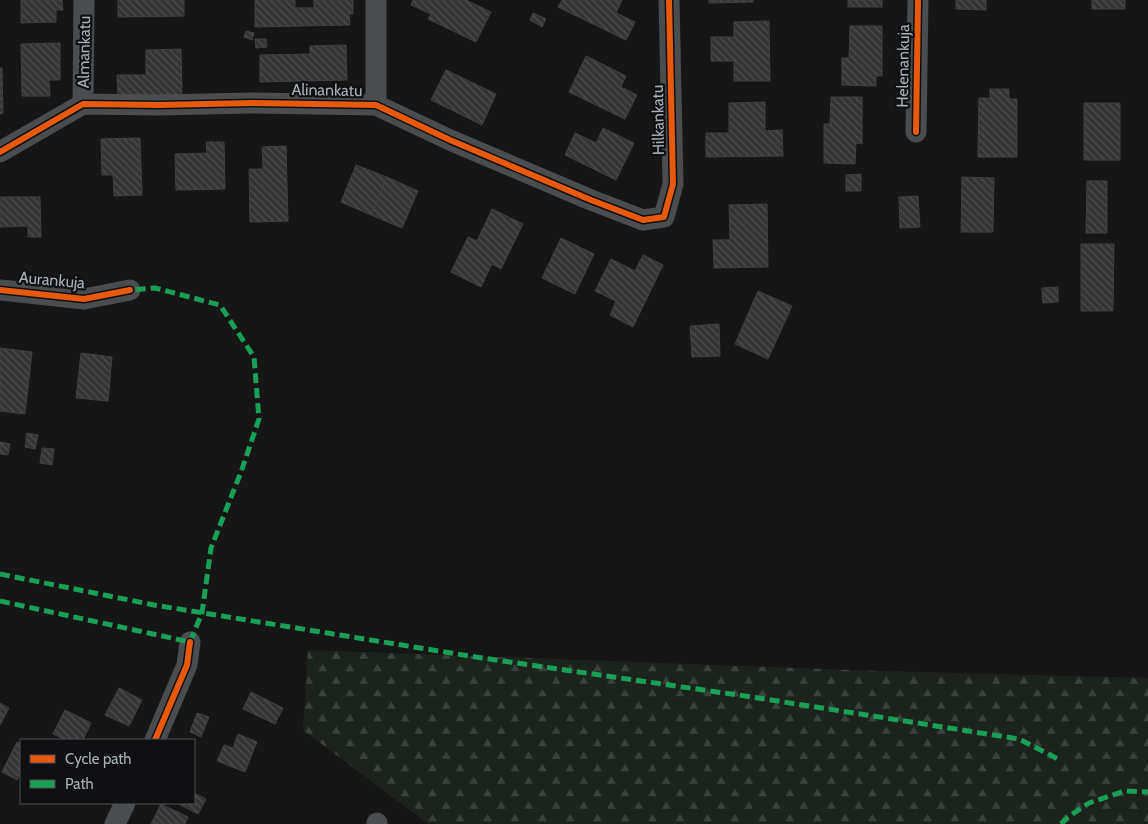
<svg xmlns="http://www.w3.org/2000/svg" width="1148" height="824" font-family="Cabin,sans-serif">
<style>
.forest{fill:url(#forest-firs)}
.building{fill:url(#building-back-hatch);stroke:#3e4142}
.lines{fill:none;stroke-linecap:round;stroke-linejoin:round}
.street{stroke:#4a4d4f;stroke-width:21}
.quiet{stroke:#1a9f57;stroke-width:5;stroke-dasharray:10 5;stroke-linecap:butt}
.cycleway-casing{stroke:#101012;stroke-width:9}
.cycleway{stroke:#e8590c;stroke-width:6}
.labels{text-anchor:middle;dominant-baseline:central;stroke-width:4.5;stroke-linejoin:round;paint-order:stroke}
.street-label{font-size:16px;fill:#a6b0b8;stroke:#101012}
</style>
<defs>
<pattern id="forest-firs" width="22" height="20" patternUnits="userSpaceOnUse" patternTransform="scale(1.25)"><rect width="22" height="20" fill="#1c231c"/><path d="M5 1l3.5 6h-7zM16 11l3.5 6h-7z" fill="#3a403b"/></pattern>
<pattern id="building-back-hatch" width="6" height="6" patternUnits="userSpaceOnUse" patternTransform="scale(1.25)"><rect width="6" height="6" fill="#343435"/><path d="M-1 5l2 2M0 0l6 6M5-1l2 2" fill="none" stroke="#4e4f50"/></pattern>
</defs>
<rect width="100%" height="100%" fill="#161616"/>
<path class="forest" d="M308,650l572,21 268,7v146h-720l-125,-94z"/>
<path class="building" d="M21,0h41l1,10h-7v12l-35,1z
M118,0h66v16l-66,1z
M255,0h40v8h19v-8h39v14h-4l1,11 -95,2z
M413,0h53l25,12 -15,30 -48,-23 3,-5 -20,-9z
M562,0h60l-6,13 19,9 -9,18 -68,-33z
M709,0h44v2l-44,1z
M848,0h34v7h-34z
M956,0h30v10l-30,-1z
M1092,0h33v9h-33z
M533,13l13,6 -4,8 -12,-7z
M769,21l1,60h-36v-20h-23v-24h23v-15z
M850,26h32v50h-6v10l-34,-1v-27h7z
M246,31l8,2 -2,7 -8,-3z
M255,39h11l1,8 -11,1z
M60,43v37h-11l1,16h-28l-1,-52z
M346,45l1,35 -87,2v-27l50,-1v-8z
M181,49l1,46 -64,1 -1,-21h29v-25z
M586,56l40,20 -5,11 16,8 -12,24 -56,-27z
M0,68h2l1,45 -3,1z
M446,70l50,24 -14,31 -51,-25z
M990,89h19v10h8v58h-39l1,-59h11z
M831,97h31v47l-6,-1 -1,21 -31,-1v-39h6z
M765,102v29l17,-1 1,26 -77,1v-24h23v-30z
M1084,103h36v57h-36z
M603,128l31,15 -18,37 -51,-25 10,-22 21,10z
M140,138l2,57 -28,1 -1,-21h-11l-1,-36z
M206,142h18l1,47 -49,1 -1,-36 32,-1z
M286,146l2,75 -38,1 -1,-53h14l-1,-22z
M356,165l31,12 -16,38 -30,-13z
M861,174v17h-15v-16z
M387,177l31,14 -16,37 -31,-13z
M962,177l32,1 -1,54h-32z
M1087,181h20v52h-21z
M918,196l2,31 -20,1 -1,-31z
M0,197h40l1,40h-13v-11l-28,1z
M767,204l1,63 -54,1 -1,-28h17l-1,-35z
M492,209l31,15 -22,45 -9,-5 -11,23 -30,-15 17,-35 9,4z
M561,238l33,16 -19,40 -33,-16z
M1081,244h33l-1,67h-32z
M643,255l20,10 -30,62 -23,-12 6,-14 -21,-10 16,-32 24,12z
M1058,287v15l-15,1 -1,-15z
M758,291l34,15 -24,53 -33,-15z
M719,324l1,32 -28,1 -2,-31z
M0,348l32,4 -7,62 -25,-3z
M81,353l31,4 -4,44 -32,-3z
M27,433l11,2 -3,14 -10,-2z
M0,442l10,2 -2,11 -8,-1z
M42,448l12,1 -2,16 -12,-2z
M119,688l23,12 -13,26 -24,-11z
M251,692l32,16 -8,16 -32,-15z
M0,703l9,5 -9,17z
M65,710l26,13 -8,17h-17l-13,-6z
M197,713l12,4 -8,20 -11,-5z
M238,734l19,8 -12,30 -28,-11 7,-16 9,3z
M17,742l4,2v28l-4,8 -15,-8z
M194,793l12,6 -8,15 -21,-11h17z
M161,804l27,13 -3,7h-34z"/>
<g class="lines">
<path class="street" d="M376,0v105
M83,104l1,-104
M916,132l2,-132
M0,152l83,-48 76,1 93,-2 124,2 74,35 141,60 52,20 21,-3 9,-33 -4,-184
M0,290l84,9 46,-9
M155,740l32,-75 3,-23
M115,824l10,-21
M377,824v-1"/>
<path class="quiet" d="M0,574l154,31 328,53 270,39 267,42 41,21
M0,601l190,41 12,-29 9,-65 30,-76 18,-53 -5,-62 -34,-52 -65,-17 -25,2
M1061,824l7,-7 21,-14 36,-12 23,1"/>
<g class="cycleway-casing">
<path id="cycleway" d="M916,132l2,-132
M0,152l83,-48 76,1 93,-2 124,2 74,35 141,60 52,20 21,-3 9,-33 -4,-184
M0,290l84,9 46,-9
M155,740l32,-75 3,-23"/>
</g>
<use href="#cycleway" class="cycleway"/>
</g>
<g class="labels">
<g class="street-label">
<text transform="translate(84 52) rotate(-89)">Almankatu</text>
<text transform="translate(903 66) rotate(-89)">Helenankuja</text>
<text transform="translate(327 90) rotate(1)">Alinankatu</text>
<text transform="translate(658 120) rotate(-91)">Hilkankatu</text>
<text transform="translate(52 280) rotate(5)">Aurankuja</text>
</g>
</g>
<rect x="20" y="739" width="175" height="65" fill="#101012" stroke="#4c5054"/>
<rect x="30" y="755" width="25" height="8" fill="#e8590c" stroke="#4c5054"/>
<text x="65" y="764" font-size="15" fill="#a6b0b8">Cycle path</text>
<rect x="30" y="780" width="25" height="8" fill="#1a9f57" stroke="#4c5054"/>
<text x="65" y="789" font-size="15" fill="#a6b0b8">Path</text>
</svg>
